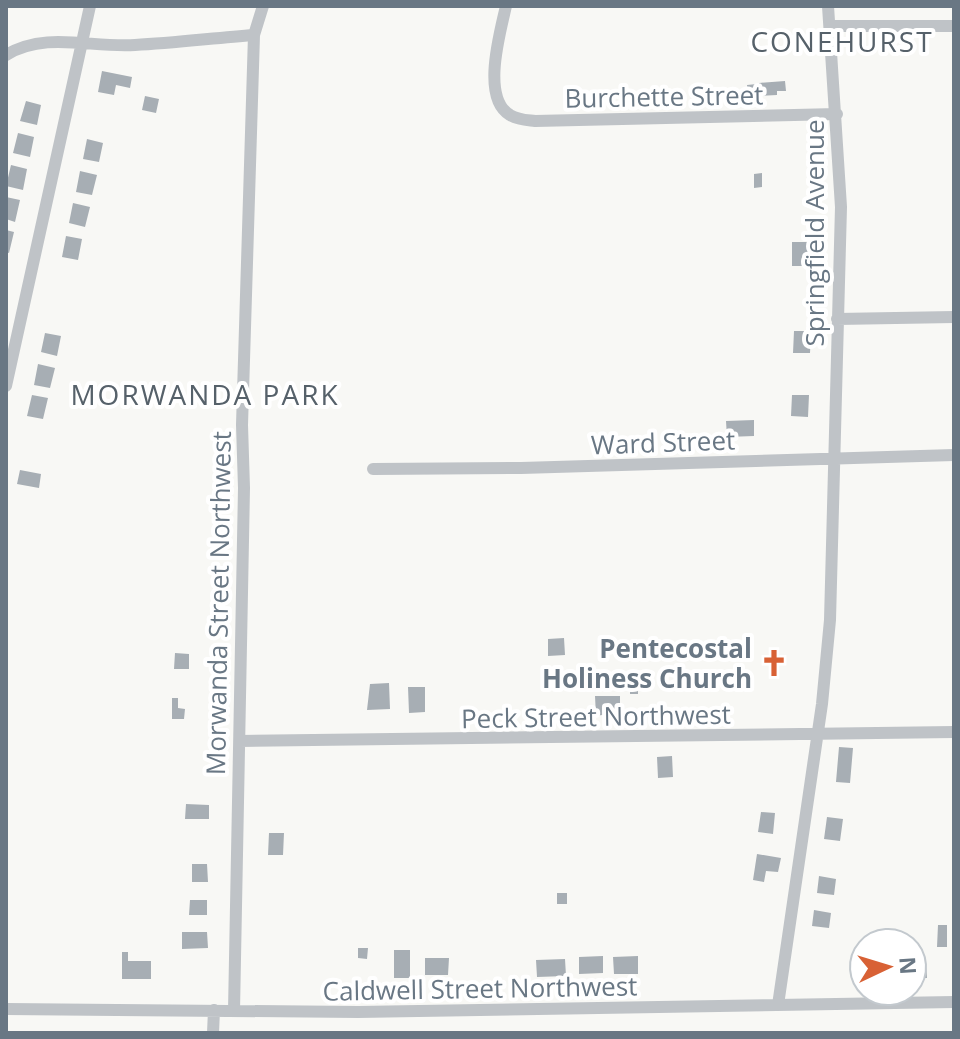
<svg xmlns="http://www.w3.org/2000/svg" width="960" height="1039" font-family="'Open Sans',sans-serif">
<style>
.building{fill:#a7aeb4}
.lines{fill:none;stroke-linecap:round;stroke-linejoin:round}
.minor{stroke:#bfc3c7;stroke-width:12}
.labels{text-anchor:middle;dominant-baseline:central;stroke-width:8;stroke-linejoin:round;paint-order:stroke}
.street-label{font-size:26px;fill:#697784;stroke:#fff}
.poi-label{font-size:26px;font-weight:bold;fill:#697784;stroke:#fff;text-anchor:end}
.neighbourhood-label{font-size:28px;letter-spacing:2px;fill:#56616a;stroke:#fff}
</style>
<rect width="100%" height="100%" fill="#f8f8f5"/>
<path class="building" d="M102,71l30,6 -2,11 -14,-3 -2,10 -16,-3z
M785,81l1,10h-9v4l-18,1v-13z
M757,84l1,11 -10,1 -1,-11z
M145,96l14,3 -3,14 -14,-3z
M26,101l15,4 -4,20 -17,-4z
M18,133l16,4 -4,20 -17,-4z
M87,139l16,4 -4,19 -16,-3z
M11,165l16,4 -4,21 -17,-4z
M80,171l17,4 -5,20 -16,-3z
M762,173v14l-8,1v-14z
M6,197l14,3 -5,22 -9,-3z
M73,203l17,4 -5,20 -16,-4z
M6,230l8,2 -5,21 -3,-1z
M66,236l16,3 -4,21 -16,-3z
M792,242h16v24h-16z
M794,331h17l-1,22h-17z
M45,333l16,3 -4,20 -16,-4z
M38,364l17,4 -5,20 -16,-3z
M32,395l16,3 -5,21 -16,-3z
M792,395h17l-1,22 -17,-1z
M754,420v16l-27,1 -1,-16z
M20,470l21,4 -2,14 -22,-4z
M564,638l1,17 -17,1v-17z
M175,653l14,1v15h-15z
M630,682h8v12h-8z
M389,683l1,26 -23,1 3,-26z
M408,687h17v25l-16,1z
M595,696h25v16l-24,4z
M172,698h6v10l7,1 -1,10h-12z
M839,747l14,1 -3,35 -14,-1z
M672,756l1,21 -15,1 -1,-21z
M186,804l23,1v14h-24z
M761,812l14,1 -2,21 -15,-2z
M827,817l16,2 -3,22 -16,-2z
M269,833h15l-1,22h-15z
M757,854l24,4 -3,14 -12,-1 -2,11 -11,-2z
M192,864h15l1,18h-16z
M819,876l17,3 -2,16 -17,-2z
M557,893h10v11h-10z
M190,900h17v15h-18z
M814,910l17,3 -2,15 -17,-2z
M938,925h9v22h-10z
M182,932h25l1,16 -26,1z
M358,948h10l-1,11 -9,-1z
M394,950h16v28h-16z
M122,952h6v9h23v18h-29z
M603,956v17l-24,1v-17z
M638,956v18h-24l-1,-17z
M425,958h24l-1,17h-23z
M565,959l1,17 -29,1 -1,-17z
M912,962h14l1,16h-15z"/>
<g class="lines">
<path class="minor" d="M506,6c-6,27 -25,92 4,109 8,5 17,5 25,6l302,-7
M830,26h124
M6,55c40,-24 84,-7 129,-10 39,-2 79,-7 119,-10
M837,319l117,-2
M6,386l84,-380
M373,469l148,-1 433,-13
M240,741l714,-9
M778,1005l44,-301 8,-84 11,-413 -13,-201
M6,1009l352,3 596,-10
M234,1011l10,-523 -2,-63 12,-390 9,-29
M213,1033l1,-23"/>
</g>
<defs>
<g id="church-bare" transform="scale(2.16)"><path d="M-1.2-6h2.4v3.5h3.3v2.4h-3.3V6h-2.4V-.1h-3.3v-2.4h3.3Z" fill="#d86135" stroke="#fff" stroke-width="2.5" paint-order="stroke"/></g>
</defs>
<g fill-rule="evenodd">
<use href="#church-bare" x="774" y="663"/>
</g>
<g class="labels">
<g class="street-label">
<text transform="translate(664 96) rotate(-1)">Burchette Street</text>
<text transform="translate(814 233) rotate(-90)">Springfield Avenue</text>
<text transform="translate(663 442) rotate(-2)">Ward Street</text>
<text transform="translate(218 603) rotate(-89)">Morwanda Street Northwest</text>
<text transform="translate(596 716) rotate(-1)">Peck Street Northwest</text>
<text transform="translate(480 988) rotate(-1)">Caldwell Street Northwest</text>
</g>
<g class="poi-label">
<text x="752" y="648">Pentecostal<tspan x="752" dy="30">Holiness Church</tspan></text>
</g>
<g class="neighbourhood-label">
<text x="842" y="41">CONEHURST</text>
<text x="205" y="394">MORWANDA PARK</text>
</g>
</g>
<rect width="960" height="1039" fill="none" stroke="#697784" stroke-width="16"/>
<g transform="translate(888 967) rotate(86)"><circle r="38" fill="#ffffff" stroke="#c3c9ce" stroke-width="2"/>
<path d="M0-6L14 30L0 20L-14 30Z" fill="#d86135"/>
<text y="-12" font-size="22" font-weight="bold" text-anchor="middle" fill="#697784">N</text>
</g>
</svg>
